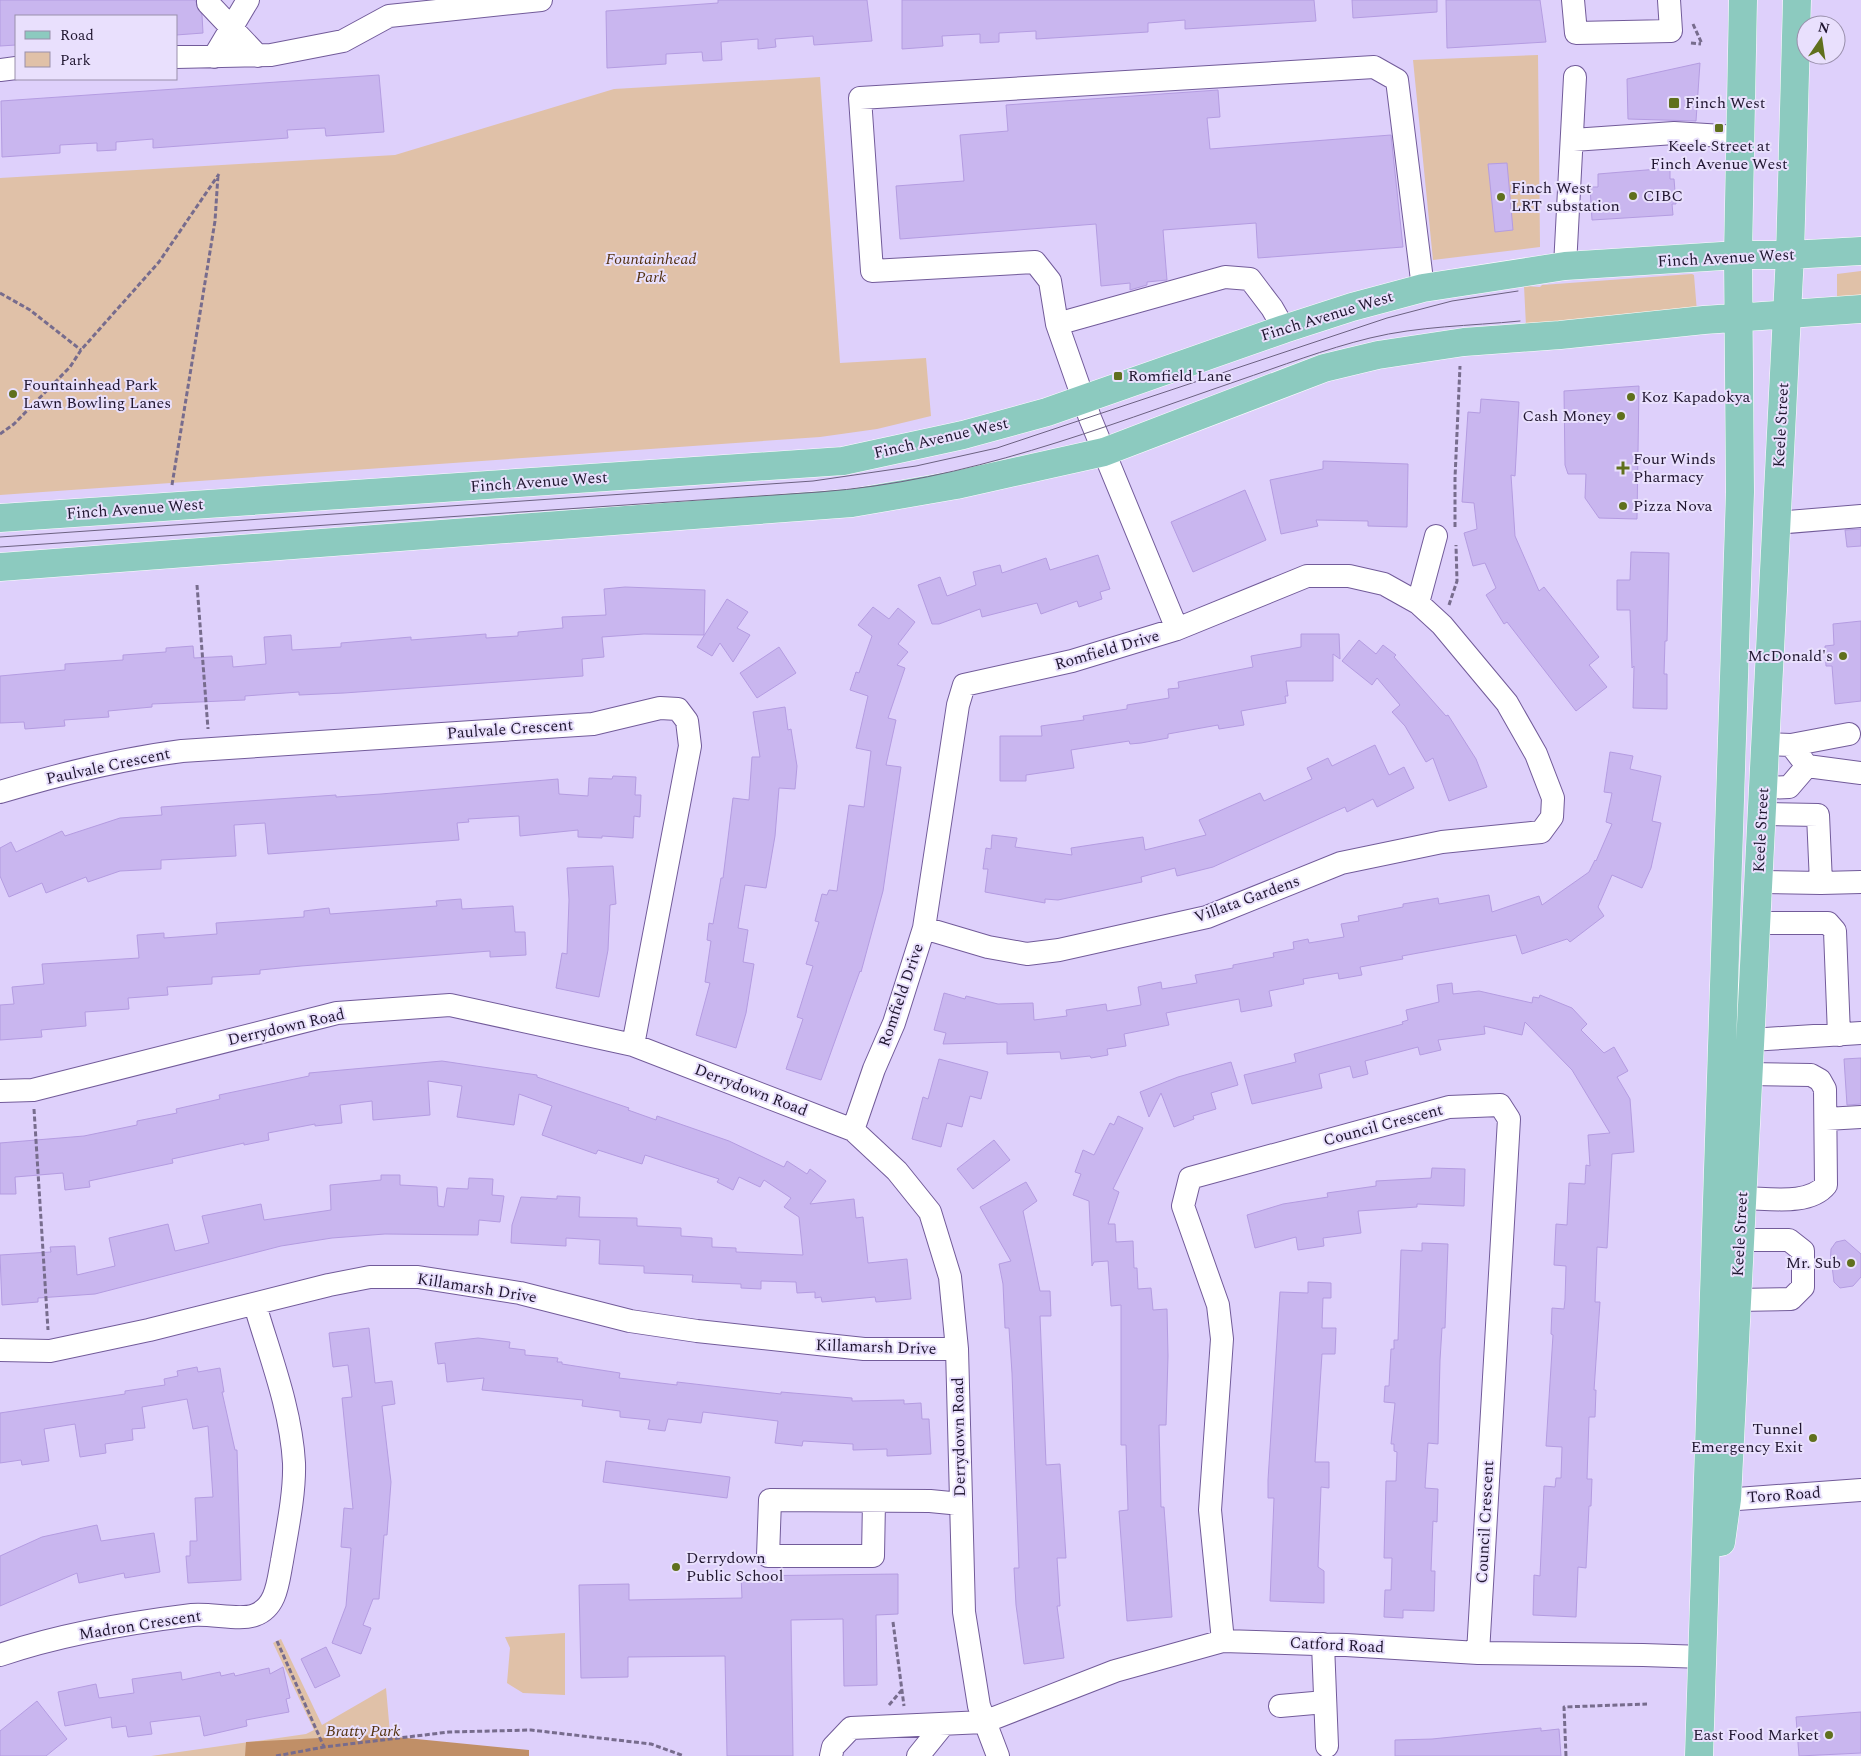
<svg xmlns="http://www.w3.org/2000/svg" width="1861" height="1756" font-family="Spectral,serif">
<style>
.green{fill:#e0c1a8}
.forest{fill:#c08f67}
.building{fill:#c9b6ef;stroke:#b49ce1}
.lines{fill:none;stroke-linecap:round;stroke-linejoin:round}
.minor-casing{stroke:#725b9a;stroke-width:24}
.major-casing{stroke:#fff;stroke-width:29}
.path{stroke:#776c8d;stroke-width:3;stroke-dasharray:5 2.5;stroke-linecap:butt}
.minor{stroke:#fff;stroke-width:22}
.major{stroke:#8ccabf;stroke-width:28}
.tram{stroke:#6c6181;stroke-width:1}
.poi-dot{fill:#60701d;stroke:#e9e0fd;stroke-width:2}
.labels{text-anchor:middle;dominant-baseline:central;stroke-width:4;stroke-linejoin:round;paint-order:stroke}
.poi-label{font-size:16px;fill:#201630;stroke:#e9e0fd;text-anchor:start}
.street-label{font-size:16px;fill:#201630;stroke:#e9e0fd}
.park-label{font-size:16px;font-style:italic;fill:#543212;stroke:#e9e0fd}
</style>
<rect width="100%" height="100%" fill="#ded0fb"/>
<path class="green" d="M1538,55l2,192 -107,13 -20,-200z
M820,77l20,286 86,-5 5,58 -54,13 -57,8 -820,58v-317l395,-23 219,-66z
M1861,271v34h-24v-31z
M1692,274l2,1 3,37 -171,14 -2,-40 16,1 2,-2z
M565,1633v62l-42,-2 -16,-10 3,-35 -5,-11z
M281,1639l41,86 64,-37 6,68h-241l155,-22 8,-4 -41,-87z"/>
<path class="forest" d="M376,1735l153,15v6h-284l1,-14z"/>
<path class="building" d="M0,0h195l7,15 1,18 -27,2v-19h-160v29l-16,1z
M718,0h149l5,41 -58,4 -1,-9 -38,3 1,8 -18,2v-10l-37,3 1,18 -19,1 -1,-9 -36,2v10l-59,4 -1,-57 112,-8z
M902,0h412l2,21 -131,8v-9l-37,3v9l-112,7v-8l-37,2v9l-19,1v-9l-38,2 1,10 -41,3z
M1352,0h85v12l-84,6z
M1446,0h94l6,42 -99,6z
M1700,63l-4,58 -68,-2 -1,-40z
M379,75l5,57 -58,4 -1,-8 -38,2 1,8 -135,10v-9l-37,3v8l-19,1v-8l-37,2v8l-58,4 -1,-56z
M1218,90l2,27 -13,1 3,31 181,-14 12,112 -145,11 -2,-35 -93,7 4,50 -20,2v3l-17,5v-7l-29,3 -5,-62 -196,15 -4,-53 68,-5 -4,-46 48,-4 -2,-26z
M1507,163l6,67 -18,2 -7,-68z
M1670,168v11h4l2,25h-4l1,11 -81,5 -2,-33h8v-13z
M1639,386l-2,133 -38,-1 -14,-20 1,-24h-18l-3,-9 -1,-74z
M1481,399l38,3 -4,74 -4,-1 4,61 24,55 5,-4 55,70 -10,8 18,22 -31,24 -69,-89 -3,2 -18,-29 10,-7 -11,-25 -12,3 -9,-33 13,-4 -3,-26 -12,-1 6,-90 12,1z
M1323,461l85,3 -1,63 -39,-1v-5l-52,-1 2,6 -37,8 -11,-54 53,-11z
M1245,490l21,50 -73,32 -22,-50z
M1861,529v17l-14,1 -2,-17z
M1631,552l38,1 -2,88h-2l-1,33h3v35l-34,-1 1,-42 -2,2 -2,-58h-13v-30h13z
M1098,555l12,34 -10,3 2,7 -23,8 -2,-6 -36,13 -4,-11 -55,14 -2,-8 -41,15h-7l-14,-39 22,-8 7,19 29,-11 -3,-13 27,-7 2,8 44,-15 4,12z
M625,587l80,3 -1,45 -60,-1 -42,3 2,20 -22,2 1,17 -239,17 -45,2v-3l-54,4v4l-93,4v3l-44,4 1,6 -45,3 1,6 -40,3 -1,-7 -24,1v-47l65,-6v-6l58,-4v-5l43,-3v-4l27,-2 1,12 38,-2 1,11 33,-3 -2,-27 27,-2 1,15 49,-3v-4l70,-6v3l75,-6v4l32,-2v-4l45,-4 -1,-11 44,-2 -2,-26z
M727,599l21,13 -11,16 13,7 -17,27 -13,-19 -8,13 -15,-9z
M873,607l16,12 9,-11 17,14 -17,22 10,8 -11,13 8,3 -17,50 8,2 -10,45 15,2 -18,124 -22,81 -1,-1 -39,109 -35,-11 17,-50 -6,-2 16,-51 -7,-2 13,-42 -4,-1 7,-27 5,1 2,-5 8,1 12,-86 15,2 7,-56 -15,-3 12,-52 -18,-6 6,-18 3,1 13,-37 -14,-11z
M1861,621v80l-26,3 -3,-38h-6l-1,-20 9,-1 -1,-21z
M1301,634h38l1,25 -7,-5v27h-47l2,15h-3l1,7 -45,8 3,14 -25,4 -1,-4 -50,9v4l-27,5 -11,1 -1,-3 -58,9 3,18 -48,7v6h-26v-45h42l-1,-10 43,-6 -1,-4 44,-7v-4l42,-7 -1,-9 11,-1 -1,-6 75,-15 -2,-11 50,-9z
M1359,640l17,14 7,-9 13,10 -2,2 52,59 2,-1 28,44 11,28 -38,14 -16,-43 -7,4 -21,-36 -13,-14 8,-7 -23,-27 -5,7 -30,-24z
M779,647l17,26 -39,25 -17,-25z
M785,707l3,23 3,-1 6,37 -2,23 -16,-1 -4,48 -9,52 -21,-3 -7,43 10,2 -5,32 11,2 -8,49 -10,35 -40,-13 14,-52 -5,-1 6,-41 -4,-1 2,-17 4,1 8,-46h2l10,-80 16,2 3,-43h8l-7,-45z
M1375,745l14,30 15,-8 10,21 -37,19 -4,-8 -26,13 -2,-5 -132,60 -36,9 -2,-8 -34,9 1,5 -84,18 -13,-1v4l-60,-11 3,-23h-5l3,-21 5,1 1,-14 25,3 -2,9 57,8 -1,-7 72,-11 2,13 61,-15 -7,-15 61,-27 4,8 48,-22 -5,-11 21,-10 4,8z
M1610,752l23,4 -3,13 31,7 -9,45 9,2 -10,45 -9,20 -30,-13 -14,32 6,9 -34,26 -3,-3 -45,15 -6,-19 -114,21 1,3 -43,8 2,8 -23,4 -1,-6 -35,6 1,5 -35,7 3,15 -31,6 -2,-13 -73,14 3,12 -45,9 2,12 -19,3 1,6 -17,3 -1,-2 -29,3 -1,-7 -53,2v-12l-64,2 3,-11 -12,-3 10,-37 21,6 1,-3 32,8 35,-1 1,17 33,-4 -1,-6 40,-6 1,7 34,-6 -3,-18 23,-5 1,7 35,-6 -2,-8 38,-7v-3l41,-8 -1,-4 21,-4 -1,-7 15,-3 1,4 35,-6 -3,-13 18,-3 -1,-5 45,-9v-3l35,-6 1,6 50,-9 3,17 47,-16 3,9 47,-33 6,-12 1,1 16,-37 -6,-2 6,-29 -8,-1z
M613,776l23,1 -1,18h6l-1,22 -6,-1 -1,22 -31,-2v2l-24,-1v-7l-58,6 -1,-20 -51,3 1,3 -12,1 2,17 -191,14 -3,-31 -31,2 2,31 -75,4v9l-41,2 -32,11 -2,-5 -40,16 -4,-10 -33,14 -9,-21v-28l11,-6 5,10 46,-21 3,5 55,-18 42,-3 -1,-8 175,-12v2l45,-3 177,-15 1,15 29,2 1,-18 23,1z
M613,866l3,38 -6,1 -2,45 -9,47 -43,-9 6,-35 5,1 2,-54 -2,-32z
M461,899l1,10 51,-3 2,26h10l1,23 -36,2v-6l-189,15 -41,4v4l-48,3v7l-45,3 1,8 -40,3 1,11 -44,3 1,14 -45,4 1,7 -42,3v-35l14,-1 -2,-17 32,-3 -2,-20 97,-6 -2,-23 27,-2v5l53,-4 -1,-11 88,-6v-6l25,-3 1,6 107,-8 -1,-5z
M1452,983l1,11 26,-3 53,12 1,-6 6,1 1,-3 32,13 15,16 -6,6 23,23 10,-6 14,24 -11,6 13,22 4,53 -22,2 -5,94 -10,-1 -2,55h5l-6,88h2l-1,27h-6l-2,62h5l-1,27h-2l-3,62 -8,-1 -2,50 -43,-2 1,-40 6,1 4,-90 11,1 1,-9h5l1,-31 -16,-1 7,-111 -2,-1 1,-26 12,1 1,-9 1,-34 -12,-1 2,-41 11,1 2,-42 16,1 1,-19 4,1 -2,-31 22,-2 -38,-63 -47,-48 -3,13 -38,-9 1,8 -47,6 3,10 -21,5 -2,-8 -53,14 3,13 -15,4 -3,-12 -31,8 3,14 -70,16 -8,-29 52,-13 -2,-8 109,-30 -1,-2 6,-2 -2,-10 33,-8 -2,-17z
M1861,1058v46l-14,1 -3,-46z
M939,1059l49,13 -7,27 -11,-3 -8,31 -15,-4 -6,24 -29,-8 11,-42 5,2z
M442,1061l95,14v2l92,31 -1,2 28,10 1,-4 72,25 55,26 3,-6 20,13 3,-5 16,12 -16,23 44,-5 2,19 7,-1 5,46 39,-4 4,40 -35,3 -1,-5 -53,5 -1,-5 -6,1v-6l-18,1 -1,-11 -35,-1v8l-20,-1v-4l-49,-2 1,-7 -49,-2v-7l-45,-2 1,-24 -34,-2v8l-55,-3 1,-18 9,-28 36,2v-3l23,1 -1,20 58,1v8l44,2v8l31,2v9l24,1v4l67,3 -4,-38 -15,-10 7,-9 -27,-18 -4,7 -21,-10 -6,13 -16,-8 2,-3 -74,-24 -3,9 -44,-14 -2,4 -54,-19 10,-29 -33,-12 -5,31 -57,-8 5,-31 -34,-5 2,34 -57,5 -1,-19 -32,4 2,18 -27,3v-2l-47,9 1,7 -25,5v-2l-72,16 1,4 -84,18 1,6 -25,3 -2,-17 -48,4 1,17h-16v-51l84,-7 53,-11v-4l40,-8 -1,-4 44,-10 -1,-4 90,-19v-3z
M1231,1062l7,23 -27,8 5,16 -23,7 1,3 -20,8 -13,-34 -12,24 -9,-25 38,-15z
M1118,1116l25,12 -30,61 6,3 -11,32h7l1,18 17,-1 1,27h3l1,21 13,-1 2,22 14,-1 1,47 -2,69h-7l2,82h3l8,110 -45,4 -8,-110 9,-1 -2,-65h-5v-140l-10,1 -3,-45 -14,1 -2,4 -3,-65 -16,-6 8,-21 -6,-2 8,-22 11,5 16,-32 4,2z
M994,1140l16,20 -37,29 -16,-20z
M1432,1168l33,1 -1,37 -47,-2v3l-59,4 3,22 -38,5 1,8 -26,4 -2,-13 -41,11 -8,-33 36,-11 45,-7 -1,-4 49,-7v-5l55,-3z
M381,1175h19v10l37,2 1,19 6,1 3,-19 21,1 1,-11 24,1 -1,16 12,1 -4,26 -21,-2 -1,15 -93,-1 -53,4 -51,8 -186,48 -57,4v4l-36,3 -2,-50 51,-3 -1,-5 25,-1 2,29 38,-9 -6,-28 59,-14 7,27 34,-8 -7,-27 59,-12 3,16 67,-10 -1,-25 51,-5z
M1026,1182l11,19 -14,10 10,46 7,34h10l1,25h-11l6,149 14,-1 6,94h-9l3,48h-3l7,52 -40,6 -8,-59 -2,-37h5l-7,-195 -3,-45h-4l-2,-44 -4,-20 12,-3 -31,-54z
M1845,1240l16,14v23l-8,9 -13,2 -6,-6 -2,-16h-2l1,-17 5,-7z
M1422,1243l26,1 -3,84h-3l-2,32 -2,84 -10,-1 -3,45 13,1 -1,33 -4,-1 -2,50h4l-1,40 -31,-1v8l-19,-1 1,-27h6l1,-32h-8l2,-77h10l1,-29 -3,-1v-7h-3l4,-41 -11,-1 1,-16h4l2,-37h3v-9h4l3,-90 21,1z
M1308,1282l23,1v15h-8l-1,30h14l-1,26h-13l-7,108h14v26l-8,-1 -3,80 6,4v32l-54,-2 4,-103h-6v-18l12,-188 28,1z
M369,1328l6,55 17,-2 3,23 -13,2 9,76 -4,53h-3l-5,64h-6l-10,26 8,3 -10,26 -29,-11 14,-37 5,-58 -10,-1 3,-39 9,1 -11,-111 10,-1 -4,-32 -15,2 -4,-34z
M478,1338l32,4 -1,6 16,2v5l33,3 -1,4h5v2l58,9 -1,5 58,7v-3l104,12v-2l71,6v3l52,-1v4l17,-1 1,16h7l2,35 -44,2v-7l-34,1v-6l-50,-3 -1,5 -27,-3 3,-22 -75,-9 -2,11 -33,-4 -3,12 -17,-2 2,-9 -30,-3v-6l-38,-5 1,-6 -101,-10 2,-12 -37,4 -2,-19 -7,1 -3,-21z
M197,1367l1,5 22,-4 4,24h-2l13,58h2l4,130 -53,3 -2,-27h4v-15h7l-2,-43 18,-1 -5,-71 -15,3 -6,-30 -45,8 3,21 -13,1 1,11 -28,4 1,9 -26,4 -5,-33 -31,5 5,32 -27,4 -1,-5 -21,3v-50l125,-19v-3l40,-6 -1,-6 14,-3 -1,-5z
M606,1461l124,16 -3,21 -124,-16z
M97,1525l4,16 53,-8 6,39 -35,6 -1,-5 -45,10 -2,-10 -77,33v-50l42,-19z
M898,1574v40l-22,1 1,70 -33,1 -1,-67 -52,1 2,136h-66l-2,-100 -97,1v20l-47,1 -2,-93 50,-1v16l113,-2 -1,-22z
M326,1647l14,29 -25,12 -14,-29z
M283,1667l7,31 -4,1 3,13 -43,8 1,6 -43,10 -4,-20 -50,6 2,12 -24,3 -2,-11 -14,2 -1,-11 -46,9 -7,-34 38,-8 3,14 35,-5 -2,-14 49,-7 1,8 38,-8 1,4 13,-3 1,3 34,-8 1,6z
M37,1701l30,38 -21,17h-46v-25z
M1861,1712v41l-62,3 -3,-39z
M1541,1728v3l18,-2 2,27h-166v-16l37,-1z"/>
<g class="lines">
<g class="minor-casing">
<path id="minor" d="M208,0v3l50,53
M1573,0l3,33 95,-2 -2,-31
M176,57l95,-2 72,-14 46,-25 152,-16
M214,57l34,-57
M0,70l16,-2
M1573,140l101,-7 65,4
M1565,266l10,-189
M1057,324l-7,-43 -15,-19 -163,9 -12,-173 514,-31 23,13 26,208
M1776,523l85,-7
M1418,603l18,-67
M1177,629l-87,-211 -33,-94 168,-47 25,2 22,29 12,21
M1791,745l58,-11
M1807,766l54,7
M1763,788l26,-1 18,-21 -16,-21 -26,-1
M0,792c60,-18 120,-33 182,-41l411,-27 67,-16 18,1 9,12 3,25 -57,299
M1758,882l63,1 -3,-68 -57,-1
M1821,883l40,-1
M1756,923h72l7,8 4,104
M1750,1040l111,-7
M0,1091l33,-1 304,-77 113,-8 183,40 220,85 44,41 33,41 20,65 7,72 7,263 15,94 19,50
M1826,1119l35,-2
M853,1130l21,-61 20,-46 30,-95 34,-223 6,-20 108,-24 105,-32 130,-53h42l35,8 34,19 24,22 65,78 29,51 17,44 -1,19 -11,15 -99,10 -101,21 -134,54 -148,33 -32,4 -39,-7 -64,-19
M1742,1198c26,0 67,8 84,-13l-1,-96 -5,-9 -9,-5 -63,-1
M1737,1300l54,-1 12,-12v-36l-14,-11h-49
M0,1350l50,1 99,-21 180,-45 41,-8h48l102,16 110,28 67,10 167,18h93
M874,1501l-1,55h-105l2,-56 160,1 31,3
M1710,1501l151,-11
M1223,1641l-13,-131 12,-171 -4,-34 -35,-99 7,-28 259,-71 51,-2 9,14 -31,534
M1323,1644l4,102
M0,1655c61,-21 127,-32 192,-40 19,-2 49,6 63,0 22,-8 23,-34 27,-54 5,-30 13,-68 12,-98 -3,-54 -24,-107 -39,-158
M1280,1706l45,-4
M831,1756l2,-9 18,-19 133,-6 131,-51 108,-30 123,4 132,8 165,2 61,2
M918,1756l25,-31"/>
</g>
<g class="major-casing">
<path id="major" d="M0,518l843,-57 120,-26 84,-23 237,-83 68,-22 71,-19 142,-22 173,-11h52l71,-4
M0,567l852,-64 104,-18 148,-33 220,-84 54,-13 86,-13 96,-7 144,-15 157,-11
M1721,1542l6,-43 63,-1244 7,-255
M1699,1756l41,-1264 -2,-237 5,-255"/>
</g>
<path class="path" d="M1693,24l9,20
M1691,43l10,1
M0,293l30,17 51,40
M0,434l14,-10 56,-57 11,-17 78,-88 60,-88
M172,485l43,-264 3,-46
M1455,527v-49l5,-112
M197,585l11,144
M1449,605l8,-24 -1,-36
M34,1109l14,221
M893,1622l11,84
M277,1641l47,106 125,-15 82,-2 120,14 33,12
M889,1705l12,-14
M276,1756l48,-9
M1566,1756l-2,-49 83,-3"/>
<use href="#minor" class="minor"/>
<use href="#major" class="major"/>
<path class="tram" d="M0,537l813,-56 103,-15 81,-18 390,-130 65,-17 66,-10
M0,547l819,-55c149,-11 278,-63 418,-111 44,-15 88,-32 133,-43 49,-12 100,-12 150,-17"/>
</g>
<g class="poi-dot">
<rect x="1668" y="97" width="12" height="12" rx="2.5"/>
<rect x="1714" y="123" width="10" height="10" rx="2.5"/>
<circle cx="1633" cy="196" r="5"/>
<circle cx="1501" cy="197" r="5"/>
<rect x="1113" y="371" width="10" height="10" rx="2.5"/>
<circle cx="13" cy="394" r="5"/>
<circle cx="1631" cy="397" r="5"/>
<circle cx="1621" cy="416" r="5"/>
<path d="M1620.5 460.5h5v5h5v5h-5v5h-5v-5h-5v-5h5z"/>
<circle cx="1623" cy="506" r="5"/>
<circle cx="1843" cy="656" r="5"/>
<circle cx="1851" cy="1263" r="5"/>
<circle cx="1813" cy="1438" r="5"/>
<circle cx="676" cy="1567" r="5"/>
<circle cx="1829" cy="1735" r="5"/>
</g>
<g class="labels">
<g class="poi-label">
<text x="1685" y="103">Finch West</text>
<text x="1719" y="146" text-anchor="middle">Keele Street at<tspan x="1719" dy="18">Finch Avenue West</tspan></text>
<text x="1511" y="188">Finch West<tspan x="1511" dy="18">LRT substation</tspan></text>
<text x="1643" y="196">CIBC</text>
<text x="1128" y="376">Romfield Lane</text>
<text x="23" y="385">Fountainhead Park<tspan x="23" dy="18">Lawn Bowling Lanes</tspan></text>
<text x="1641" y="397">Koz Kapadokya</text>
<text x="1611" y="416" text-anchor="end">Cash Money</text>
<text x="1633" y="459">Four Winds<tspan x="1633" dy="18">Pharmacy</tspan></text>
<text x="1633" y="506">Pizza Nova</text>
<text x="1833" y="656" text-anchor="end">McDonald's</text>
<text x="1841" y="1263" text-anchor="end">Mr. Sub</text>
<text x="1803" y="1429" text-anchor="end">Tunnel<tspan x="1803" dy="18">Emergency Exit</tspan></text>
<text x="686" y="1558">Derrydown<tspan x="686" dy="18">Public School</tspan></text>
<text x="1819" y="1735" text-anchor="end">East Food Market</text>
</g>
<g class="street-label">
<text transform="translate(1726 258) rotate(-3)">Finch Avenue West</text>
<text transform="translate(1327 316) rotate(-17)">Finch Avenue West</text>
<text transform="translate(1781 425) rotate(-87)">Keele Street</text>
<text transform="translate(941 438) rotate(-13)">Finch Avenue West</text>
<text transform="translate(539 482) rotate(-4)">Finch Avenue West</text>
<text transform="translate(135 509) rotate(-4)">Finch Avenue West</text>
<text transform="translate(1107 650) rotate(-16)">Romfield Drive</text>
<text transform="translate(510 729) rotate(-4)">Paulvale Crescent</text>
<text transform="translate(108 766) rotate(-12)">Paulvale Crescent</text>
<text transform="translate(1761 830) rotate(-87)">Keele Street</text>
<text transform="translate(1247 899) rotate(-20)">Villata Gardens</text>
<text transform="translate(901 995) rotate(-71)">Romfield Drive</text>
<text transform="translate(286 1027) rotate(-13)">Derrydown Road</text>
<text transform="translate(751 1090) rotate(21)">Derrydown Road</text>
<text transform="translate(1383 1125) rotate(-15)">Council Crescent</text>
<text transform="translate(1740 1234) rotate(-87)">Keele Street</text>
<text transform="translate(477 1288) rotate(9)">Killamarsh Drive</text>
<text transform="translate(876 1347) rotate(2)">Killamarsh Drive</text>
<text transform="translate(959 1437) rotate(-91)">Derrydown Road</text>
<text transform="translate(1784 1495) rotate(-4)">Toro Road</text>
<text transform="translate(1485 1522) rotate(-87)">Council Crescent</text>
<text transform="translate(140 1625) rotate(-9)">Madron Crescent</text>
<text transform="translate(1337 1645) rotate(3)">Catford Road</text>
</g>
<g class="park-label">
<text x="651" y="259">Fountainhead<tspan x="651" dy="18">Park</tspan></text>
<text x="363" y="1731">Bratty Park</text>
</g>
</g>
<rect x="15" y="15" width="162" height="65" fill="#e9e0fd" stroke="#998fab"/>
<rect x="25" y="31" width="25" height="8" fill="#8ccabf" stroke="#998fab"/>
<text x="60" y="40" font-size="15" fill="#201630">Road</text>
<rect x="25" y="52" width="25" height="15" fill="#e0c1a8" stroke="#998fab"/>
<text x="60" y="65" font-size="15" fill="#201630">Park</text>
<g transform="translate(1821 40) rotate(13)"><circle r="24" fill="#e9e0fd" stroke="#998fab"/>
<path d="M0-4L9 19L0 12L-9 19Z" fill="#60701d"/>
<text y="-8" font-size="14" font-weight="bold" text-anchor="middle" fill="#201630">N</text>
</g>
</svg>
